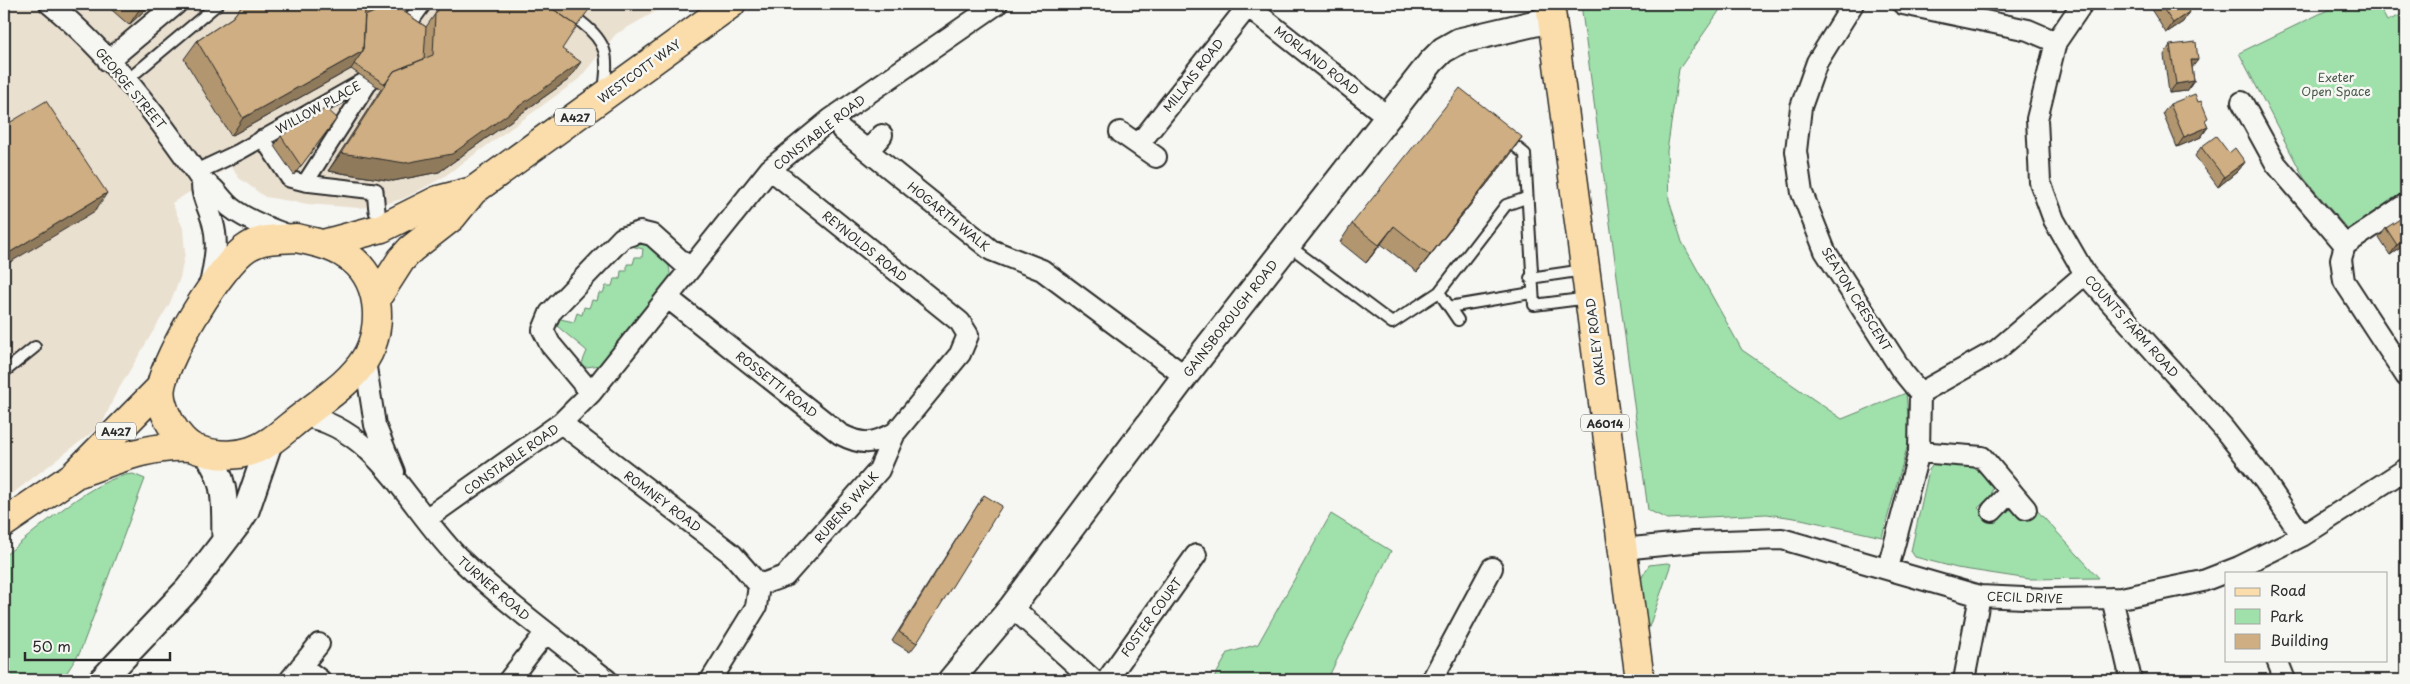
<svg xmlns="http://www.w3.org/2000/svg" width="2410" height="684" font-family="'Playpen Sans',sans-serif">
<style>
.built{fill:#eae0d0}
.green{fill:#9fe0ab;stroke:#65866b}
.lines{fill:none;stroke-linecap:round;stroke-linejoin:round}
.service-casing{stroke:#2b2b2b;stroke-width:14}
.pedestrian-casing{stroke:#2b2b2b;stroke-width:19}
.minor-casing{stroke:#2b2b2b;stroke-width:24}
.tertiary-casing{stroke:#2b2b2b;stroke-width:29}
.primary-casing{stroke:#2b2b2b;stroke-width:31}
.trunk-casing{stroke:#2b2b2b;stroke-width:31}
.service{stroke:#f6f6f2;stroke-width:10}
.pedestrian{stroke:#f6f6f2;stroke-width:15}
.minor{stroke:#f6f6f2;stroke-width:20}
.tertiary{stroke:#f6f6f2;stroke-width:25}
.primary{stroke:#faddab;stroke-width:28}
.trunk{stroke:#faddab;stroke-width:28}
.wall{fill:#b19670;stroke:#2b2b2b}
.shaded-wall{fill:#907a5b;stroke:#2b2b2b}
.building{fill:#ceae82;stroke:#2b2b2b}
.labels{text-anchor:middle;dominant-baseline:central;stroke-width:5;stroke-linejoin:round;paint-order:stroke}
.shield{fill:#f6f6f2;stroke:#686867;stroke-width:1}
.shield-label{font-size:11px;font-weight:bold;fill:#2b2b2b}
.street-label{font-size:12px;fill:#2b2b2b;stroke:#f6f6f2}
.park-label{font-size:12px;fill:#48584b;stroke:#f6f6f2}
</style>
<rect width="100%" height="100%" fill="#f6f6f2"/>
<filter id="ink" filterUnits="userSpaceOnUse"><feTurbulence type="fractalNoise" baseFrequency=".02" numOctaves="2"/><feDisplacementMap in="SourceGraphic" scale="10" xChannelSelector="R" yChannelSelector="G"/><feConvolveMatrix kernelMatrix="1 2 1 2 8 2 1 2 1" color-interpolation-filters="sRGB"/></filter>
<g filter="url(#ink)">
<path class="built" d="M4,4h665l-53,30 -37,45 -137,99 -37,20 -26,8 -20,2 -51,-4 -43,-7 -26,-19 -8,-12 -59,37 11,25 2,25 -5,25 -10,25 -56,94 -12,28 -98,75z"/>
<path class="green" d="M1581,4h143l-45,65 -12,82 2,49 13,42 60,108 100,69 64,-26 4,44 -28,100 -81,-18 -34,-5 -100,5 -19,-9z
M2340,4h38l9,17 19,-8v187l-57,31 -45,-53 -65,-125z
M644,241c14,10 27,16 26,36l-70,88 -20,3 7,-17 -30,-25 -9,2 8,-10 18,4 3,-9 5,2 2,-8 5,1 3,-8 5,1 2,-8h4l3,-7h6l2,-7h6l1,-8h6v-7h6l2,-7h7l1,-8 -16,-4z
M1934,463l34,1 21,15 4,7 -2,10 -13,12 13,13 14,-12 15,2 14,-4 65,71 -70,1 -72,-11 -42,-11 -4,-6 18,-81z
M133,474l12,5 -65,173 -18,28h-58v-124c31,-24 91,-80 129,-82z
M1331,514l60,37 -64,129h-114l15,-27 30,-9z
M1667,563l4,1 -23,66h-3l-4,-51 8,-14z"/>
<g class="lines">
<g class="service-casing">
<path id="service" d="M581,22c27,21 28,35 23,68
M126,81l92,-77
M1506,139l19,15 9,151 55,-7
M1288,245l104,78 47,-31 19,28
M1530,278l54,-8
M1439,292l67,-87 20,-7
M1449,307l83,-14
M4,372l31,-25"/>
</g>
<g class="pedestrian-casing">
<path id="pedestrian" d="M402,33l21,-29
M262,138l27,41 16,4 68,-106
M205,168l34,-16 134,-76 6,-9
M305,183l70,8 2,20"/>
</g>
<g class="minor-casing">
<path id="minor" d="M50,4c60,49 108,113 152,177 13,6 18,17 28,26 16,13 40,22 60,29
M1245,4l143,113
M1853,4l-36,58 -16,45 -5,44 6,42 23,58 77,120 18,22 -1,59 -31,116
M1903,4l125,26 28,12
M2082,4l-26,38 -19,77 3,63 14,38 31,54 138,154 41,52 38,56
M108,61l68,-57
M2242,102l34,62 69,81
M842,130l149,120 51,20 143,106
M1120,132l36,25
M1139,144l109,-138
M868,151l14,-16
M202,181c-1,15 7,27 11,42 6,21 1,41 -3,62
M2406,204l-61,41 -4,14 3,22 62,95
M668,298l172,136c23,12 33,10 55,-1
M365,361l10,64 19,47
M591,393l-41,-49 -7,-14 7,-17 72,-75 18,-6 12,3 37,33
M1920,393l77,-43 88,-76
M302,416c75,11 109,96 159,144 45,43 97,81 146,120
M561,423l171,131 27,31
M1919,452l63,5 44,52
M1992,511l19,-20
M426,519l135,-96 30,-30 179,-224 61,-50 166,-115
M1622,549l71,-7 89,-3 198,57 66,3 75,-1 82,-17 36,-14 63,-31 104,-67
M2112,598l19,82
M1012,607l81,73
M2277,660l8,20
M301,666l19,14
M290,680l29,-36
M509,680l37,-48
M711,680l45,-73 3,-22 26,-9 94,-106 16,-37 65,-79 8,-19 -8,-13 -190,-153
M1107,680l89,-125
M1432,680l60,-112
M1964,680l16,-84"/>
</g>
<g class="tertiary-casing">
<path id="tertiary" d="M206,452c22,31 18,51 19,87
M102,680l86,-91 49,-64 9,-14 23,-67
M951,680l61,-73 173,-231 246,-314 12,-12 16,-9 94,-22"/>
</g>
<g class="primary-casing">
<path id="primary" d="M1550,4l90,676"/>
</g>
<g class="trunk-casing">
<path id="trunk" d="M296,238c18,4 35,7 50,17 35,21 39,72 19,104 -14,23 -41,40 -61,56 -18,13 -32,29 -53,36 -18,6 -38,4 -55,-2 -19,-7 -39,-43 -35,-63 6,-31 60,-123 87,-139 14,-9 33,-8 48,-9z
M323,244l59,-16 56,-28 35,-9
M376,299l25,-39 10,-11 41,-32 21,-26 258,-187
M79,473c37,-13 72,-29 112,-26
M4,523l69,-47 88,-89"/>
</g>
<use href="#service" class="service"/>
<use href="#pedestrian" class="pedestrian"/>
<use href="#minor" class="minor"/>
<use href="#tertiary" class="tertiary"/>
<use href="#primary" class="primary"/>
<use href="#trunk" class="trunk"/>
</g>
<path class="wall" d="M105,4h46l-22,21z
M243,4h165l-1,1 -8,3 27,19 16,-23 120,45 6,31 -129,92 -46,9 -65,-10 53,-82 -30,-20 -120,67 -47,-77 13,-18 36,-24z
M2151,4h41l-4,6 -5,12 -17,11 -17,-27z
M2170,45l22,22 2,14 -7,10 -18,2 -5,-38z
M2170,104l36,18 2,5 -7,10 -24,10 -14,-34z
M337,118l-7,9 -36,48 -20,-29 7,-10z
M2201,147l44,15 -7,9 -20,16 -23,-31z
M1510,155l-93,117 -36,-28 -15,19 -26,-21 12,-18z
M2404,220l2,24 -16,11 -11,-17 7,-10z
M984,495l-67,148 -7,9 -18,-11z"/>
<path class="shaded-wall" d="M144,4h7l-22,21 12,-18z
M372,4h36l-1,1 -28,9 -23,10 9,-17z
M2185,4h7l-7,10z
M2189,12l-6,10 -17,11 7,-10z
M363,51l-12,18 -120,67 12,-18z
M2191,60h7l-7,9z
M581,62l-13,18 -129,92 -46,9 -65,-10 13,-18z
M2194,81l-7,10 -18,2 7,-9z
M2208,127l-7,10 -24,10 7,-10z
M1522,137l-12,18 -93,117 13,-17z
M2245,162l-7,9 -20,16 6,-10z
M107,193l-12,18 -91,55v-10z
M1394,226l-13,18 -15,19 13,-18z
M2406,239v5l-16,11 7,-10z"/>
<path class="building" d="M138,4h6l-3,3z
M243,4h129l-7,3 -2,44 -120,67 -46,-77 36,-24z
M393,4l33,23 -2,32 -30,12 -9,13 -31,-20 9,-13 2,-35z
M442,4h104l31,22 -15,23 19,13 -129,92 -47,9 -64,-10 53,-82 39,-16 2,-41z
M546,4h47l-16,22z
M2160,4h32l-6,2 3,6 -16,11z
M2196,42l2,18h-7l3,21 -18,3 -6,-39z
M1460,88l62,49 -92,118 -36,-29 -15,19 -27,-21z
M2195,94l3,8 3,-1 7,17 -3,2 3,7 -24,10 -14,-33z
M46,101l61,92 -103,63v-130z
M326,108l11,10 -36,48 -20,-30z
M2216,136l13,17 6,-5 10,14 -21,15 -23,-30z
M2403,217l1,3 2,-1v20l-9,6 -11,-17z
M984,495l18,11 -85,137 -18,-11z"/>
</g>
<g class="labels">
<g class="shield">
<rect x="555" y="108.5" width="40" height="17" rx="4"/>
<rect x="1581" y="414.5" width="48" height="17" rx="4"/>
<rect x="96" y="422.5" width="40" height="17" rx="4"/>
</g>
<g class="shield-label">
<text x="575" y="117">A427</text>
<text x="1605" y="423">A6014</text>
<text x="116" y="431">A427</text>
</g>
<g class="street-label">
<text transform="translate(1317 60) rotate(38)">MORLAND ROAD</text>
<text transform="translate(639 71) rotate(-36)">WESTCOTT WAY</text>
<text transform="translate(1193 75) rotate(-52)">MILLAIS ROAD</text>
<text transform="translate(131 88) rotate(50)">GEORGE STREET</text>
<text transform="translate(318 107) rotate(-29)">WILLOW PLACE</text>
<text transform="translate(819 132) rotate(-38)">CONSTABLE ROAD</text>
<text transform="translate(949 216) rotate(39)">HOGARTH WALK</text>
<text transform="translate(865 246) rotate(39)">REYNOLDS ROAD</text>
<text transform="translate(1857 299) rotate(58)">SEATON CRESCENT</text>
<text transform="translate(1230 318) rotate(-52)">GAINSBOROUGH ROAD</text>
<text transform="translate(2132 326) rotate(48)">COUNTS FARM ROAD</text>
<text transform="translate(1595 342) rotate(-97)">OAKLEY ROAD</text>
<text transform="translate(777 384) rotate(38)">ROSSETTI ROAD</text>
<text transform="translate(511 459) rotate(-35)">CONSTABLE ROAD</text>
<text transform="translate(663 501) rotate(37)">ROMNEY ROAD</text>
<text transform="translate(846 507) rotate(-49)">RUBENS WALK</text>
<text transform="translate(494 588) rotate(41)">TURNER ROAD</text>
<text transform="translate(2025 597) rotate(2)">CECIL DRIVE</text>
<text transform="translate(1151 617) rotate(-54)">FOSTER COURT</text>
</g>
<g class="park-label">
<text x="2336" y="77">Exeter<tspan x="2336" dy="14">Open Space</tspan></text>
</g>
</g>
<rect width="2410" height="684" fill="none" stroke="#f6f6f2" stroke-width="20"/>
<rect x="10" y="10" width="2390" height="664" fill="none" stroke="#2b2b2b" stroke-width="2" filter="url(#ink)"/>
<rect x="2225" y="572" width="162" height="90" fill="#f6f6f2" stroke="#a5a5a2"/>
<rect x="2235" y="588" width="25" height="8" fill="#faddab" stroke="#a5a5a2"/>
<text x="2270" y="596" font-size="15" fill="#2b2b2b">Road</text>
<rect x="2235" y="609" width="25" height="15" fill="#9fe0ab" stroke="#a5a5a2"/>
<text x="2270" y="622" font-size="15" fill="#2b2b2b">Park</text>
<rect x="2235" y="634" width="25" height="15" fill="#ceae82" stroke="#a5a5a2"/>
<text x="2270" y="646" font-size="15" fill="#2b2b2b">Building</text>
<path d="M25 652v8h145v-8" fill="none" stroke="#2b2b2b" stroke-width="2.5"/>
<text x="32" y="652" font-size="15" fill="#2b2b2b" stroke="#f6f6f2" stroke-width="4" paint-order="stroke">50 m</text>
</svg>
